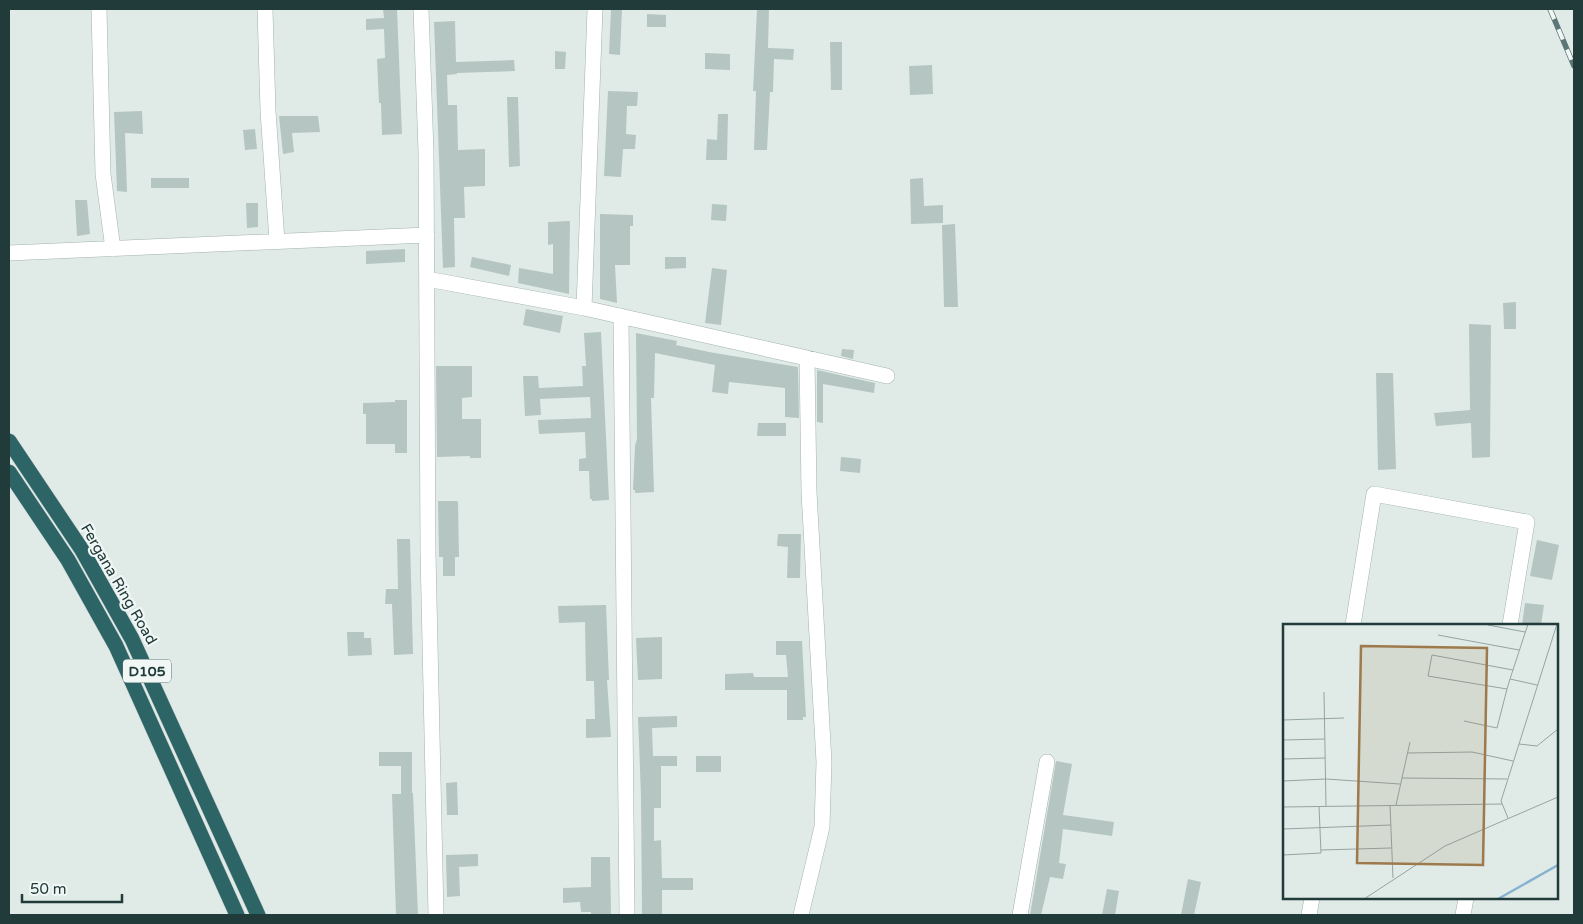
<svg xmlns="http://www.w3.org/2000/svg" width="1583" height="924" font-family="'Varela Round',sans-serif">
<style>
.building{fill:#b5c5c2}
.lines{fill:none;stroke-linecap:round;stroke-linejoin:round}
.minor-casing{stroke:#a3b2b0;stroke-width:16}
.highway-casing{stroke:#c1c8c8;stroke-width:16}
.minor{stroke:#fff;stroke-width:15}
.highway{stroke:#2d6466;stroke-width:15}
.rail-casing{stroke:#5b7676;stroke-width:5.5}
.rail{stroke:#f0f7f5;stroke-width:4;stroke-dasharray:11;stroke-linecap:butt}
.labels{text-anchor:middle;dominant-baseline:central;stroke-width:4.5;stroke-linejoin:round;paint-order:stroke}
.shield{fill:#f0f7f5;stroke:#5f7372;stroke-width:1}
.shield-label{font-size:14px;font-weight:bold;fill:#213a3a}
.street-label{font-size:15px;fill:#213a3a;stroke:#f0f7f5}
.inset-river{fill:none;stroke:#88b3d0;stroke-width:2.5}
.inset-road{fill:none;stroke:#94a4a2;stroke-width:1}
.view{fill:#9d794c;fill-opacity:0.15;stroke:#9d794c;stroke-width:2.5}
.inset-edge{fill:none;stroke:#213a3a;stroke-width:2.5}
</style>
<rect width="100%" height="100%" fill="#e0ebe8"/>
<path class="building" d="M383,9h14l5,125 -20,1 -1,-32h-2l-2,-44 8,-1 -1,-29 -18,1v-11l18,-1z
M611,9h11l-2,46 -11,-1z
M757,9h12l-1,39 26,1 -1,11 -19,-1 -1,33h-3l-3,58h-13l2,-59h-3z
M647,14l19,1v12h-19z
M455,21l1,41 58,-2 1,11 -58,2v1l-10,1 1,30h9l1,45 27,-1v37l-21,1 1,31h-11l1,49 -12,1 -9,-246z
M830,42h12v48h-11z
M555,51l11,1 -1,17h-10z
M705,53l25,1v16l-25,-1z
M932,65l1,29 -23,1 -1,-29z
M608,91l30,1 -1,14h-10l-1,28 10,1 -1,14h-12l-2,28 -17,-1z
M507,97h11l2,69 -11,1z
M142,111l1,23 -18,-1 2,59 -10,-1 -3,-79z
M718,114h10l-1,46h-21l1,-21 10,1z
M279,116h39l2,16 -28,1 2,19 -11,2z
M255,129l2,20 -12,1 -2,-20z
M151,178h38v10h-38z
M923,178l1,28 19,-1v18l-32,1 -1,-45z
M75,200h12l3,34 -13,2z
M246,203h12v24l-11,1z
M712,204l15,1 -1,16 -15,-1z
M600,214l33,1v11h-3v39h-15l2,38 -17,-4z
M570,221l-1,73 -51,-11 1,-15 34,6v-30l-5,1v-23z
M955,224l3,83h-14l-2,-82z
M405,249v13l-39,2v-13z
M472,257l39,8 -2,11 -39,-9z
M665,257h21v11l-21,1z
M712,268l15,2 -6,55 -16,-2z
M1516,302v27h-12l-1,-26z
M526,309l37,7 -3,17 -37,-8z
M1469,324l22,1 -1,132 -18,1 -1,-35 -35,3 -2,-13 36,-3z
M601,332l8,168 -17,1v-2h-2l-1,-28h-10v-12l7,-1 -1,-26 -46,2 -1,-14 53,-2 -1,-21 -50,2 1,16 -16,1 -2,-40h15l1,12 44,-2 -1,-20h4l-2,-33z
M636,333l41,8 -1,4 33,7 89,15 1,51 -14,-1v-29l-56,-6 -1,12 -16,-2 3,-27 -60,-12 -1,45h-3l3,94 -19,1v-3h-2l2,-44 2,-7z
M842,349l12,1 -1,9 -12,-3z
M436,366h36v31l-10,1v21h19v39h-11v-2l-33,1z
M817,370l58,13 -1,10 -51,-9v39l-6,-1z
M1376,373h17l3,96 -18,1z
M395,400h12v53h-12v-9h-29v-30h-3v-11l32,-1z
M758,423h28v13h-29z
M841,457l20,2 -1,14 -20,-2z
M438,501h19l1,1 1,55h-4v19h-12v-19h-4z
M778,534h23l-1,44h-13l1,-31 -11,-1z
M397,539h13l3,115 -19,1 -2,-51h-7l1,-15h12z
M1537,540l22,5 -7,35 -22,-4z
M1525,603l19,2 -3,20h-19z
M606,605l3,75h-2l4,57 -25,1v-19h9l-1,-38h-8l-1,-59 -26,1 -1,-17z
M347,632h17v6h7l1,17 -24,1z
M662,637v42l-24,1 -2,-42z
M776,641h26l4,76h-3v3h-16v-30h-62v-16l28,-1 1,4h34l-2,-22h-10z
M677,716v11l-25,1 1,28h24v10h-16v42h-7v33l7,-1 1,38h31v12h-31v25h-20l-1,-119 -3,-79z
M379,752h33v41h1l5,122h-22l-4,-121h9v-28h-22z
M696,756h25v16h-25z
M1056,761l16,3 -9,51 51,7 -2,14 -49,-7 -4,34 7,1 -3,15 -13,-2 -9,38h-11z
M457,782l1,33h-11l-1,-32z
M478,854v12l-19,1 1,29 -13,1 -1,-42z
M591,857h19l1,58h-20v-3h-10l-1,-10 -17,1v-15l28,-1z
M1188,879l13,3 -7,33h-13z
M1107,889l12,2 -4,24h-13z"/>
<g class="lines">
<g class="minor-casing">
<path id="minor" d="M99,9l4,165 10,75
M265,9l3,102 9,130
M421,9l5,143 2,401 8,362
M9,253l418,-18
M427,279l157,29 303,68
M584,308l11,-299
M621,316l6,599
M1353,625l21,-131 153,28 -17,103
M801,915l21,-88 2,-65 -15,-270 -2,-134
M1020,915l27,-153
M1309,915l3,-17
M1463,915l3,-17"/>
</g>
<g class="highway-casing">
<path id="highway" d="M9,441l73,109 50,89 126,276
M9,472l59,88 48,86 121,269"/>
</g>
<use href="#minor" class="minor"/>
<use href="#highway" class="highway"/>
<g class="rail-casing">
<path id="rail" d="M1550,9l24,57"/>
</g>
<use href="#rail" class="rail"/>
</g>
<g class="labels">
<rect class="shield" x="123" y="659.5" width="48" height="23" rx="4"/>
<g class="shield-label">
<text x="147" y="671">D105</text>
</g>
<g class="street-label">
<text transform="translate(119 584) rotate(60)">Fergana Ring Road</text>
</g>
</g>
<g transform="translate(1283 624)">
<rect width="275" height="275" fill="#e0ebe8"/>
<path class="inset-river" d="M215,275l60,-34"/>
<path class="inset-road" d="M245,0l-18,55 27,6M205,1l37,7M155,11l81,15M227,55l-3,10 -79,-13 4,-21 81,15M41,68l2,114M0,96l61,-2M181,97l33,7 10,-39M0,116l42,-1M236,120l18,2 21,-17M125,129l64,-1 41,9M0,135l42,-1M119,154l105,1M0,157l43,-2 74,5M107,181l3,73M113,181l14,-63M0,183l219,-3M225,194l-7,-17 56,-177M0,205l108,-4M38,226l70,-2M0,231l38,-2 -2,-47M81,275l81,-53 113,-49"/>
<path class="view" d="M78,22l126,2 -4,217 -126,-2z"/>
<rect width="275" height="275" class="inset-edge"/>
</g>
<rect width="1583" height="924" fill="none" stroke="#213a3a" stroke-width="20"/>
<path d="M22 894v8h100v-8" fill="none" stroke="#213a3a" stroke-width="2.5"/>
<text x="30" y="894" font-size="15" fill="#213a3a" stroke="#f0f7f5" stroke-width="4" paint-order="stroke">50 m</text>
</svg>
